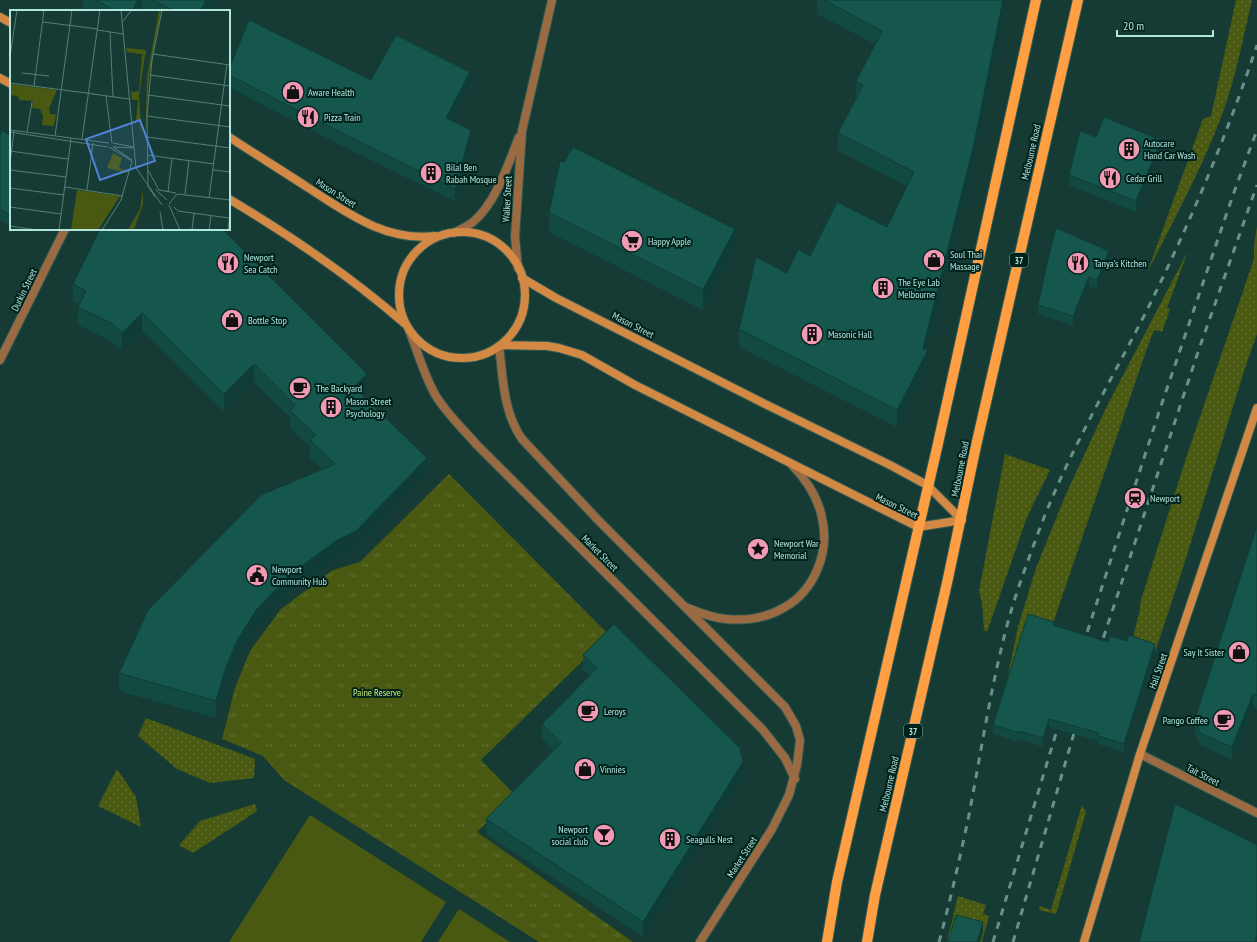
<svg xmlns="http://www.w3.org/2000/svg" width="1257" height="942" font-family="'PT Sans Narrow',sans-serif">
<style>
.grass{fill:url(#grass-dots)}
.park{fill:url(#park-tufts)}
.pitch{fill:#4a5911}
.lines{fill:none;stroke-linecap:round;stroke-linejoin:round}
.street-casing{stroke:#325a53;stroke-width:10}
.secondary-casing{stroke:#325a53;stroke-width:10}
.primary-casing{stroke:#325a53;stroke-width:12}
.street{stroke:#9a6b43;stroke-width:8}
.secondary{stroke:#d38944;stroke-width:8}
.primary{stroke:#ff9f41;stroke-width:10}
.rail{stroke:#66928a;stroke-width:3;stroke-dasharray:7 7;stroke-linecap:butt}
.wall{fill:#124a42}
.shaded-wall{fill:#0f3c36}
.building{fill:#15564d;stroke:#0f3c36}
.labels{text-anchor:middle;dominant-baseline:central;stroke-width:4;stroke-linejoin:round;paint-order:stroke}
.shield{fill:#00221d;stroke:#7daaa2;stroke-width:1}
.shield-label{font-size:9px;font-weight:bold;fill:#b2e5db}
.poi-label{font-size:10px;fill:#b2e5db;stroke:#00221d;text-anchor:start}
.street-label{font-size:10px;fill:#b2e5db;stroke:#00221d}
.park-label{font-size:10px;fill:#ceec73;stroke:#00221d}
.inset-road{fill:none;stroke:#547f77;stroke-width:1}
.view{fill:#5183d9;fill-opacity:0.15;stroke:#5183d9;stroke-width:2}
.inset-edge{fill:none;stroke:#b2e5db;stroke-width:2}
</style>
<defs>
<pattern id="grass-dots" width="8" height="8" patternUnits="userSpaceOnUse"><rect width="8" height="8" fill="#4a5911"/><path d="M2 2h.1M6 6h.1" fill="none" stroke="#627133" stroke-width="1.8" stroke-linecap="round"/></pattern>
<pattern id="park-tufts" width="24" height="20" patternUnits="userSpaceOnUse"><rect width="24" height="20" fill="#4a5911"/><path d="M3 7l-1-3M5 7V3M7 7l1-3M15 17l-1-3M17 17v-4M19 17l1-3" fill="none" stroke="#627133"/></pattern>
</defs>
<rect width="100%" height="100%" fill="#163b35"/>
<path class="grass" d="M1236,0h16c-9,38 -16,76 -29,112 -20,55 -50,109 -76,161l56,-154 8,-3z
M1257,226v108l-12,34 -64,206 -26,78 -24,-8 8,-30 2,-14 47,-148 66,-193v-14z
M1188,251l-21,57 3,1 -8,23 -8,-2 -8,21 -95,278 -50,80 17,-82 18,-59 30,-74 41,-88z
M1005,454l45,16 -23,47 -40,115 -3,-2 -2,-27 -3,-12z
M146,718l109,41 -1,19 -44,5 -33,-14 -39,-33z
M117,769l19,28 5,30 -43,-21z
M255,804l2,7 -64,42 -14,-8 21,-24z
M1082,805l4,7 -30,102 -17,-4 1,-4 11,4z
M958,896l28,9 -3,9 6,2 -7,26h-35z"/>
<path class="park" d="M449,474l160,161 -128,125 34,35 -38,37 156,110h-94l-255,-162 -21,-24 -41,-17 13,-51 15,-37 31,-42 52,-39 27,-8z"/>
<path class="pitch" d="M310,815l136,87 -25,40h-192z
M459,909l51,33h-72z"/>
<g class="lines">
<g class="street-casing">
<path id="street" d="M454,233c7,-4 14,-7 19,-11 23,-19 35,-58 46,-85
M518,268l-3,-31 7,-106 30,-131
M409,330c9,22 15,46 27,66 11,18 27,33 41,49l286,285 22,28 10,21
M499,346c4,31 4,66 23,93l76,81 187,187 11,19 4,14 -3,25 -8,30 -17,34 -72,113
M0,360l65,-131
M688,608c12,5 25,10 38,11 20,2 41,-1 59,-12 30,-17 45,-56 37,-89 -4,-21 -17,-40 -32,-55
M1140,754l117,59"/>
</g>
<g class="secondary-casing">
<path id="secondary" d="M0,17l11,6
M0,78l11,6
M229,137c26,17 52,33 78,50 39,25 78,55 128,49
M229,199c62,37 121,77 175,124
M399 295a63 63 0 1 1 126 0a63 63 0 1 1-126 0Z
M522,278l34,20 209,106 125,61 37,20 35,35
M501,345l46,1 12,2 23,7 53,30 283,142 44,-7
M1084,942l56,-188 117,-346"/>
</g>
<g class="primary-casing">
<path id="primary" d="M827,942l10,-60 100,-434 99,-448
M867,942l8,-47 72,-312 29,-137 102,-446"/>
</g>
<use href="#street" class="street"/>
<use href="#secondary" class="secondary"/>
<use href="#primary" class="primary"/>
<path class="rail" d="M1083,645l77,-236 73,-214 24,-65
M1099,651l99,-299 59,-167
M939,942c11,-40 20,-81 29,-122 13,-67 23,-136 41,-202 8,-28 18,-55 28,-82 28,-77 70,-148 107,-220 44,-88 82,-178 113,-271
M993,942l67,-222
M1013,942l64,-219"/>
</g>
<path class="wall" d="M83,0h131l-5,11h-64l-4,-2 -1,2h-54l-3,-1z
M817,0h190l-33,162 -47,188 1,18 -31,59 -158,-80v-18l48,-56 23,-17 77,-29 20,-41 -69,-35v-18l18,-34v-18l19,-37 -58,-30z
M229,69l142,11 99,5 -18,35 19,22 -16,59 -113,-55 -113,-59z
M0,135l11,1v90l-11,-6z
M1096,137l65,13 -25,62 -67,-27v-10z
M549,213l186,36 -32,61 -154,-78z
M1109,259l-12,30 -8,-3 -16,39 -35,-11v-9z
M73,284l294,108 -4,4 64,79 -71,73 -19,9 -47,35 -33,35 -19,30 -12,27 -10,34 -97,-27v-18l203,-204 -12,-11v-11l-20,-19v-11l-36,-35 -30,30 -82,-82 -20,21 -11,-10 -33,-16v-18l2,-2 -7,-3z
M1257,526v183l-4,-2 -21,53 -32,-15 -5,-13v-13z
M1054,625l54,17 47,10 -31,100 -26,-8v-3l-49,-14 -6,20 -24,-8v3l-26,-8v-9z
M583,655l160,122 -100,160 -157,-103v-15l67,-69 -11,-11v-15l48,-48 -7,-6z"/>
<path class="shaded-wall" d="M138,0h3v9l-1,2h-8z
M206,0h8l-5,11h-9z
M1003,0h4l-33,162 -47,190 1,-2v18l-31,59v-17l26,-62z
M470,72v13l-24,45v-12z
M471,130v12l-16,59v-12z
M1161,140v10l-25,62v-11z
M735,229v20l-32,61v-20z
M1109,251v8l-12,30v-9z
M1089,277v9l-16,39v-9z
M142,313v17l-20,21v-18z
M254,364v18l-30,30v-18z
M367,374v18l-13,13v-18z
M427,458v17l-71,73 -19,9 -47,35 -33,35 -19,30 -12,27 -10,34v-17l10,-34 12,-28 19,-30 33,-34z
M1155,644v8l-31,100v-8z
M1253,694v13l-21,53v-13z
M1049,719v8l-6,20v-9z
M743,762v15l-100,160v-15z
M983,922v11l-3,9h-3z"/>
<path class="building" d="M95,0h43l-6,11h-16z
M153,0h53l-6,11h-26z
M824,0h179l-29,144 -51,204 5,2 -31,60 -158,-81 17,-72 31,16 11,-24 12,7 27,-54 50,25 27,-55 -76,-39 25,-48 -7,-4 26,-50z
M249,20l122,60 25,-45 74,37 -24,46 25,12 -16,59 -113,-56 -113,-58v-6z
M1104,117l57,23 -25,61 -67,-26 11,-44 16,6z
M2,131l9,5v79l-11,-5v-75z
M573,147l162,82 -32,61 -154,-77 11,-52 4,1z
M1056,228l53,23 -12,29 -8,-3 -16,39 -35,-11 10,-46z
M100,229h122l145,145 -13,13 73,71 -71,73 -19,9 -47,35 -33,34 -19,30 -12,28 -10,34 -97,-28 29,-63 113,-115 74,-31 -25,-24 6,-5 -26,-24 5,-6 -41,-41 -30,30 -82,-81 -20,20 -11,-10 -33,-16 8,-16 -13,-7z
M1257,526v170l-4,-2 -21,53 -32,-14 -5,-14 39,-122z
M1028,614l26,8 -1,3 55,17 2,-6 17,5 2,-6 26,9 -31,100 -26,-8 1,-3 -50,-14 -6,19 -24,-7v2l-26,-8z
M614,624l126,124 3,14 -100,160 -157,-103 75,-76 -19,-19 55,-56 -14,-13z
M1175,804l82,41v90l-2,7h-116z
M956,915l27,7 -6,20h-29z"/>
<defs>
<g id="shop-disc" transform="scale(1.15)"><circle r="9.5" fill="#f19ab3" stroke="#00221d"/><path d="M-5-2.5h2.3a2.7 3.5 0 0 1 5.4 0H5L5.5 6h-11ZM-1.5-2.5h3a1.5 2.3 0 0 0-3 0Z" fill="#111"/></g>
<g id="restaurant-disc" transform="scale(1.15)"><circle r="9.5" fill="#f19ab3" stroke="#00221d"/><path d="M-5-6h1v4h1v-4h1v4h1v-4h1v5L-1.5 .5V6h-2V.5L-5-1ZM5-6V6H3V1.5H1.5Q1.5-4 5-6Z" fill="#111"/></g>
<g id="building-disc" transform="scale(1.15)"><circle r="9.5" fill="#f19ab3" stroke="#00221d"/><path d="M-4-6H4V6H1V3H-1V6H-4ZM-2.5-4.3h1.7v1.8h-1.7ZM.8-4.3h1.7v1.8H.8ZM-2.5-1h1.7V.8h-1.7ZM.8-1h1.7V.8H.8Z" fill="#111"/></g>
<g id="supermarket-disc" transform="scale(1.15)"><circle r="9.5" fill="#f19ab3" stroke="#00221d"/><path d="M-6-5.5h2.5l.6 2H6L4.5 2H-2.5L-4.4-4H-6ZM-1.5 3.2a1.3 1.3 0 1 0 .1 0ZM3 3.2a1.3 1.3 0 1 0 .1 0Z" fill="#111"/></g>
<g id="cafe-disc" transform="scale(1.15)"><circle r="9.5" fill="#f19ab3" stroke="#00221d"/><path d="M-5.5-4.5H6V0H3Q3 3.5 0 3.5H-2.5Q-5.5 3.5-5.5 0ZM3-3.2v2h1.7v-2ZM-6 4.5H4V6H-6Z" fill="#111"/></g>
<g id="station-disc" transform="scale(1.15)"><circle r="9.5" fill="#f19ab3" stroke="#00221d"/><path d="M-3-6H3Q5-6 5-4V2Q5 4 3 4L4.5 6H3L1.5 4h-3L-3 6H-4.5L-3 4Q-5 4-5 2V-4Q-5-6-3-6ZM-3.5-4v3h7v-3ZM-3.5 1v1.5H-2V1ZM2 1v1.5H3.5V1Z" fill="#111"/></g>
<g id="sight-disc" transform="scale(1.15)"><circle r="9.5" fill="#f19ab3" stroke="#00221d"/><path d="M0-6L1.8-2.2L6-1.7L2.9 1.2L3.7 5.4L0 3.3L-3.7 5.4L-2.9 1.2L-6-1.7L-1.8-2.2Z" fill="#111"/></g>
<g id="civic-disc" transform="scale(1.15)"><circle r="9.5" fill="#f19ab3" stroke="#00221d"/><path d="M-.6-6.5H3V-4.5H.6V-3L4-1V1h2V6H-6V1h2V-1L-.6-3ZM-1.2 2.5V6h2.4V2.5Z" fill="#111"/></g>
<g id="bar-disc" transform="scale(1.15)"><circle r="9.5" fill="#f19ab3" stroke="#00221d"/><path d="M-6-5H6L.8 .8V4.5H3.5V6h-7V4.5H-.8V.8Z" fill="#111"/></g>
</defs>
<g fill-rule="evenodd">
<use href="#shop-disc" x="293" y="92"/>
<use href="#restaurant-disc" x="308" y="117"/>
<use href="#building-disc" x="1129" y="149"/>
<use href="#building-disc" x="431" y="173"/>
<use href="#restaurant-disc" x="1110" y="178"/>
<use href="#supermarket-disc" x="632" y="241"/>
<use href="#shop-disc" x="934" y="260"/>
<use href="#restaurant-disc" x="228" y="263"/>
<use href="#restaurant-disc" x="1078" y="263"/>
<use href="#building-disc" x="883" y="288"/>
<use href="#shop-disc" x="232" y="320"/>
<use href="#building-disc" x="812" y="334"/>
<use href="#cafe-disc" x="300" y="388"/>
<use href="#building-disc" x="331" y="407"/>
<use href="#station-disc" x="1135" y="498"/>
<use href="#sight-disc" x="758" y="549"/>
<use href="#civic-disc" x="257" y="575"/>
<use href="#shop-disc" x="1239" y="652"/>
<use href="#cafe-disc" x="588" y="711"/>
<use href="#cafe-disc" x="1224" y="720"/>
<use href="#shop-disc" x="585" y="769"/>
<use href="#bar-disc" x="604" y="835"/>
<use href="#building-disc" x="670" y="839"/>
</g>
<g class="labels">
<g class="shield">
<rect x="1010" y="253" width="18" height="14" rx="3"/>
<rect x="904" y="724" width="18" height="14" rx="3"/>
</g>
<g class="shield-label">
<text x="1019" y="260">37</text>
<text x="913" y="731">37</text>
</g>
<g class="poi-label">
<text x="308" y="92">Aware Health</text>
<text x="324" y="117">Pizza Train</text>
<text x="1144" y="143">Autocare<tspan x="1144" dy="12">Hand Car Wash</tspan></text>
<text x="446" y="167">Bilal Ben<tspan x="446" dy="12">Rabah Mosque</tspan></text>
<text x="1126" y="178">Cedar Grill</text>
<text x="648" y="241">Happy Apple</text>
<text x="950" y="254">Soul Thai<tspan x="950" dy="12">Massage</tspan></text>
<text x="244" y="257">Newport<tspan x="244" dy="12">Sea Catch</tspan></text>
<text x="1094" y="263">Tanya's Kitchen</text>
<text x="898" y="282">The Eye Lab<tspan x="898" dy="12">Melbourne</tspan></text>
<text x="248" y="320">Bottle Stop</text>
<text x="828" y="334">Masonic Hall</text>
<text x="316" y="388">The Backyard</text>
<text x="346" y="401">Mason Street<tspan x="346" dy="12">Psychology</tspan></text>
<text x="1150" y="498">Newport</text>
<text x="774" y="543">Newport War<tspan x="774" dy="12">Memorial</tspan></text>
<text x="272" y="569">Newport<tspan x="272" dy="12">Community Hub</tspan></text>
<text x="1224" y="652" text-anchor="end">Say It Sister</text>
<text x="604" y="711">Leroys</text>
<text x="1208" y="720" text-anchor="end">Pango Coffee</text>
<text x="600" y="769">Vinnies</text>
<text x="588" y="829" text-anchor="end">Newport<tspan x="588" dy="12">social club</tspan></text>
<text x="686" y="839">Seagulls Nest</text>
</g>
<g class="street-label">
<text transform="translate(1031 152) rotate(-77)">Melbourne Road</text>
<text transform="translate(336 193) rotate(32)">Mason Street</text>
<text transform="translate(507 199) rotate(-87)">Walker Street</text>
<text transform="translate(24 290) rotate(-64)">Durkin Street</text>
<text transform="translate(633 325) rotate(27)">Mason Street</text>
<text transform="translate(960 469) rotate(-79)">Melbourne Road</text>
<text transform="translate(897 506) rotate(26)">Mason Street</text>
<text transform="translate(600 553) rotate(45)">Market Street</text>
<text transform="translate(1158 671) rotate(-71)">Hall Street</text>
<text transform="translate(1203 775) rotate(27)">Tait Street</text>
<text transform="translate(889 784) rotate(-77)">Melbourne Road</text>
<text transform="translate(742 857) rotate(-57)">Market Street</text>
</g>
<g class="park-label">
<text x="377" y="692">Paine Reserve</text>
</g>
</g>
<g transform="translate(10 10)">
<rect width="220" height="220" fill="#163b35"/>
<path d="M149,0h2l-12,68 -4,72 2,-73zM132,45h3l-6,41 2,30 -1,8v-14h-4l2,-20h-6l-1,-8 8,-1zM133,180v14l-8,23 -2,3h-5l12,-21z" fill="#4a5911"/>
<path d="M116,38l20,2v5l-19,-3zM0,74l47,6 -8,18 1,6h6l-2,12 -12,-1 1,-9 -3,-7 -8,-1 1,-7 -14,-1 -1,-4 -8,-1zM103,143l9,5 -3,10 9,3 -1,2 -20,-5zM67,180l43,6 -22,34h-27z" fill="#4a5911"/>
<path d="M78,186l9,2 4,5 1,15 -7,11 -14,1 -5,-6 -1,-12 5,-11z" fill="#4a5911"/>
<path class="inset-road" d="M111,0l15,158 26,37M113,11l9,-11M33,12l55,7M88,20l25,4M100,22l3,65M143,44l77,11M0,47l7,-47M12,63l27,3M140,65l80,11M0,73l84,11M24,76l10,-76M83,84l36,5M138,85l82,11M96,86l6,47M137,106l83,11M0,120l99,13M0,122l98,15M17,122l5,-30M45,126l17,-126M137,127l83,11M72,129l18,-129M103,133l21,4M99,137l23,14M103,137l19,13M103,137l21,1M0,141l58,8M137,145l67,9M0,153l4,-32M0,160l56,7M138,160l11,20 17,3M203,160l17,2M55,177l58,9M0,178l54,7M145,179l12,11M77,180l6,-47M158,182l4,-34M175,184l4,-33M145,187l-7,-11 -1,-70 5,-56 10,-50M199,188l18,-134M159,194l8,-10 53,6M159,195l11,25M0,197l51,7M164,197l4,4 51,7M150,202l3,18M0,216l27,4M49,220l12,-91M92,220l19,-30 11,-39M182,220l2,-17M199,220l2,-14M218,220l2,-16"/>
<path class="view" d="M130,110l15,41 -55,19 -14,-41z"/>
<rect width="220" height="220" class="inset-edge"/>
</g>
<path d="M1117 30v6h96v-6" fill="none" stroke="#b2e5db" stroke-width="2"/>
<text x="1123" y="30" font-size="12" fill="#b2e5db" stroke="#00221d" stroke-width="3" paint-order="stroke">20 m</text>
</svg>
